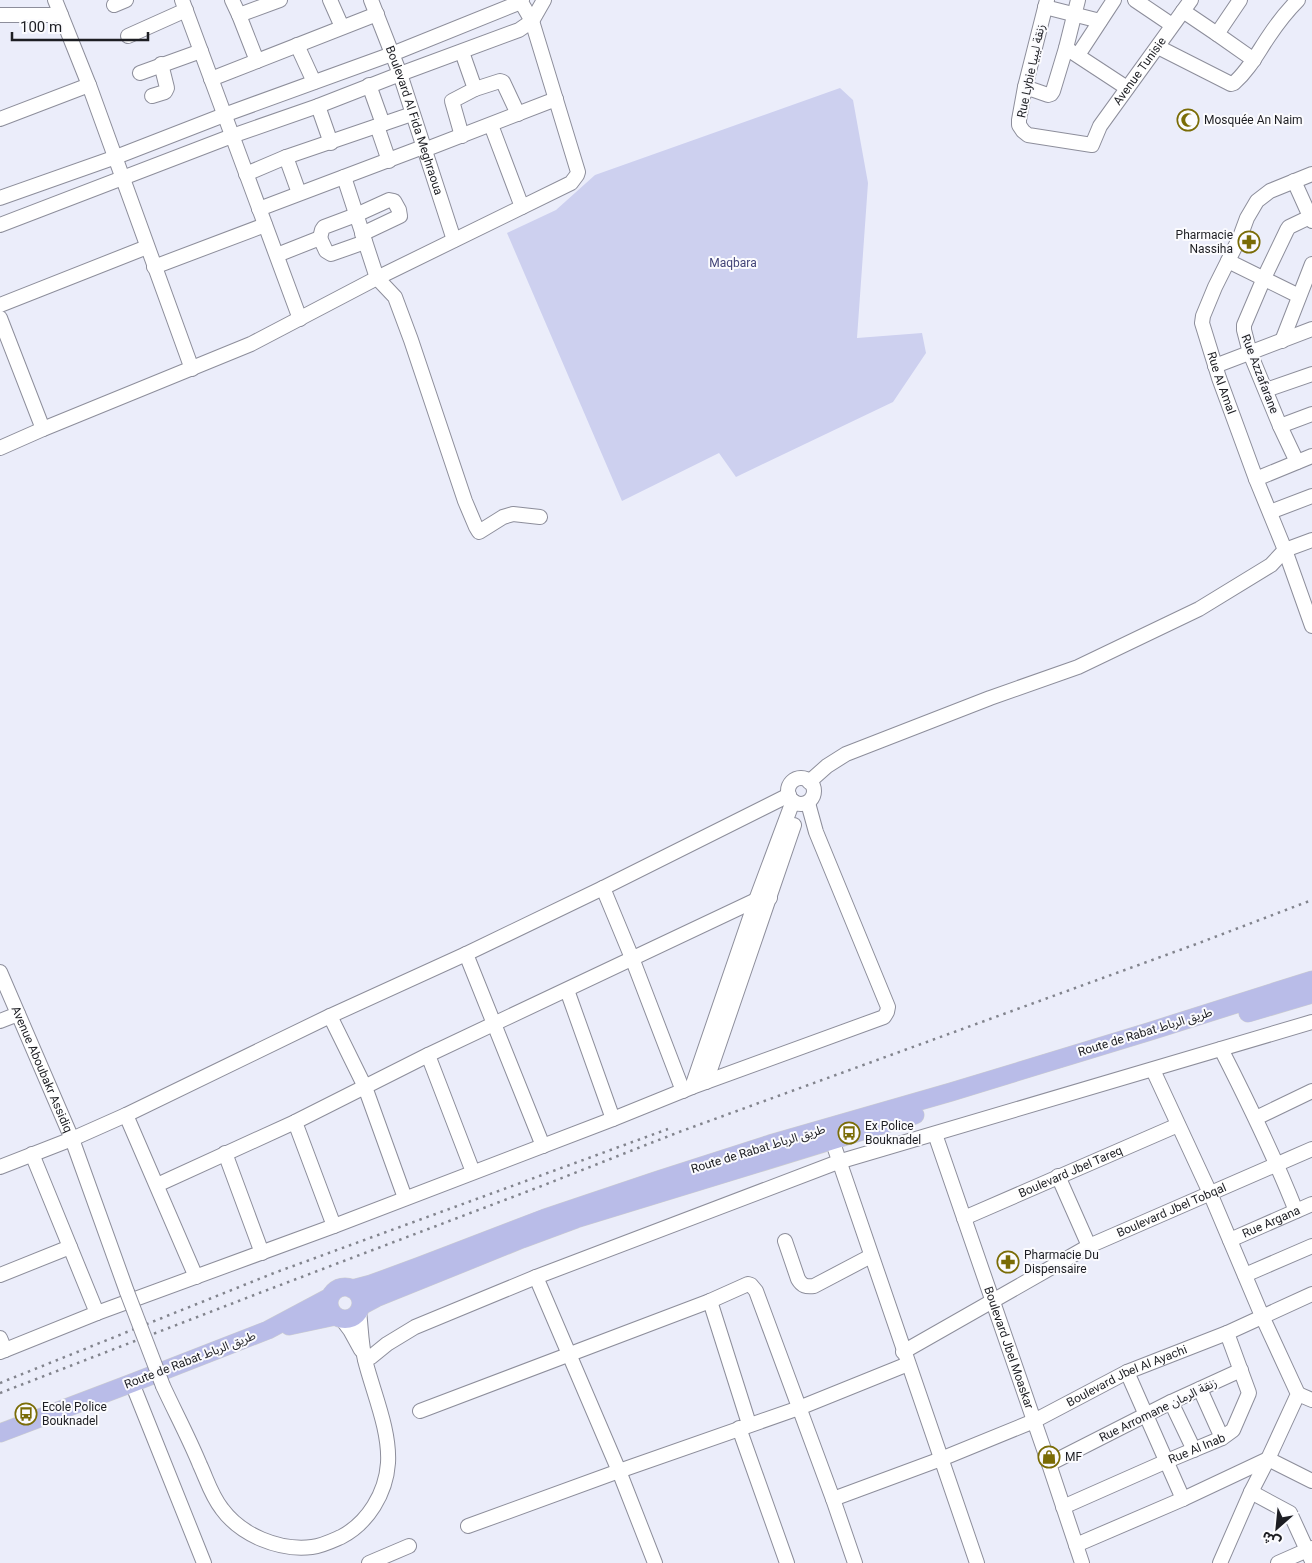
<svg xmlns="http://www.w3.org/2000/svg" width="1312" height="1563" font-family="Roboto,'Noto Sans Arabic',sans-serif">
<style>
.green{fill:#cdd0ef}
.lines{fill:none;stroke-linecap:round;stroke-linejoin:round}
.minor-casing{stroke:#8d8e9b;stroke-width:16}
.major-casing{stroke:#cdcecf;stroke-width:19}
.minor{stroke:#fff;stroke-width:14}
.major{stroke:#b9bce8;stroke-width:18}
.rail{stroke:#82848d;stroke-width:2.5;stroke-dasharray:2.5 5;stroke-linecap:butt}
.minor-bridge-casing{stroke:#8d8e9b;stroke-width:16;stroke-linecap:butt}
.minor-bridge{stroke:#fff;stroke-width:14}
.labels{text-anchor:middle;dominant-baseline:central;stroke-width:4;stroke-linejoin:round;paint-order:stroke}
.street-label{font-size:12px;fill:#1d1e23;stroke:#fbfbfe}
.poi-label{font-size:12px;fill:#1d1e23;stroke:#fbfbfe;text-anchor:start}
.park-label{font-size:12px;fill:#424478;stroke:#fbfbfe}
</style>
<rect width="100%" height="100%" fill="#ebedfa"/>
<path class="green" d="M840,88l13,12 15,83 -11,155 65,-5 4,20 -33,49 -157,75 -17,-24 -97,48 -115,-268 49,-23 39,-35z"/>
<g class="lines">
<g class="minor-casing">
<g id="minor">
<path d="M55,0l34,85 103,284"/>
<path d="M182,0l118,319"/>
<path d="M232,0l7,15 18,46"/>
<path d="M330,0l12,27"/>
<path id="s1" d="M371,0l29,74 54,166"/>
<path id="s2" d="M1047,0l-22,87 -6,33v5l4,6 5,4 64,10 8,-19 91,-126"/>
<path d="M1135,0l37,25"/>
<path d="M114,5l12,-5"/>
<path d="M1045,7l55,14"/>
<path d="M1183,11l34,23 37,26"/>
<path d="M0,15h61"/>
<path d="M239,15l41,-15"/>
<path d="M1217,34l23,-34"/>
<path d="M128,36l58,-26"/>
<path d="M297,45l17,37"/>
<path d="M1158,47l73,37 3,-1c15,-13 24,-31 35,-47 8,-12 18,-25 29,-36"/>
<path d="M1066,48l61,40"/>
<path d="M1078,55l36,-55"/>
<path d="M140,73l61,-22"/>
<path d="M211,79l166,-65"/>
<path d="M369,85l14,39"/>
<path d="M1025,87l23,8 3,-1 2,-3 13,-43 12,-48"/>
<path d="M475,89l25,-8 3,1 15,32"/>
<path d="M152,96l13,-4 2,-4 -6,-24"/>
<path d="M318,106l13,37"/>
<path d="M0,119l89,-34"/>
<path d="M491,125l31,82"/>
<path d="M377,126l12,35"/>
<path d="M462,136l-10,-35 23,-12 -13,-37"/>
<path d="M424,150l132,-51"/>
<path d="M286,157l13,36"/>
<path d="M246,174l40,-17 126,-43"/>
<path id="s3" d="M1312,174l-42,17 -13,10 -10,17 -7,19 -25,50 -12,29 -1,7 17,55 37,101 29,71 27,76"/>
<path d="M344,177l33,101 18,19 16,43 54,161 11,26 3,5 24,-15 10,-3 27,3"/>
<path d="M1294,181l18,40"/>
<path d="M0,198l116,-41 108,-42 168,-61 129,-52"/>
<path d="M259,209l164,-62"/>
<path d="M0,225l232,-89 86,-30 82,-32 119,-44 13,-9 12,-21"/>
<path d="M320,238l2,-8 2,-3 32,-12 33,-15 5,1 5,9 1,6 -38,18"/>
<path d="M277,255l43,-17 6,13 5,3 34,-12"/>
<path d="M1228,261l71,35"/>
<path d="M154,267l111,-42"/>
<path d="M0,305l147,-58"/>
<path d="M0,318l43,111"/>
<path d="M1282,341l30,-77"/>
<path d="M1215,366l97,-37"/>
<path d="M1266,390l46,-16"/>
<path d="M1280,426l32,-12"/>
<path d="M0,448l43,-19 208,-85 126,-66 194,-95 6,-8 1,-3 -46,-151 -11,-19 1,-2"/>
<path d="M1297,462l-17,-36 -30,-73 -6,-23v-5l20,-47 23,-48 2,-3 23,-11"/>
<path d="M1256,479l56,-23"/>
<path d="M1270,512l42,-16"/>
<circle cx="801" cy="791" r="13"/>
<path d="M809,782l18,-16 19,-12 144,-56 88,-31 121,-58 72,-44 14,-15 27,-10"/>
<path d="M603,888l29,70 51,133"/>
<path d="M466,954l77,192"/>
<path id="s4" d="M0,972l72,167 55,153"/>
<path d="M567,990l46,129"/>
<path d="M330,1016l35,71 40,111"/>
<path d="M0,1021l18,-7"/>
<path d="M1221,1049c27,53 53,106 75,162"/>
<path d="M428,1055l45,117"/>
<path d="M1153,1070l57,123 52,123 36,78 -30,65 -17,33 -31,71"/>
<path d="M706,1082l88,-257"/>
<path d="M692,1087l64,-187 37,-99"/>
<path d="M126,1115l70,162"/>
<path d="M1256,1118l56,-27"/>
<path d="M295,1122l39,104"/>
<path id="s5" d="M935,1134l114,330 33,99"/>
<path d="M832,1140l145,423"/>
<path d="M225,1153l37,100"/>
<path d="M32,1154l65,159"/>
<path d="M0,1167l72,-28 54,-24 204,-99 136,-62 137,-66 186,-93"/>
<path d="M1058,1176l31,70"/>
<path d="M157,1185l138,-63 133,-67 328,-155 14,-2"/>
<path id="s6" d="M964,1218l214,-93"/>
<path id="s7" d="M1230,1240l82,-36"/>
<path d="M785,1241l13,38c4,7 8,8 16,7l57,-30"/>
<path d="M0,1275l70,-28"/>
<path d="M1245,1275l67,-29"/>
<path d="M536,1277l83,194 36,92"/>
<path d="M710,1301l39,123"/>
<path d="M341,1318l9,12 11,20"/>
<path d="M0,1338l5,12"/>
<path d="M0,1352l97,-39 237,-87 279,-107 79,-32 192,-70 3,-5 1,-5 -72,-175 -8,-29"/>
<path id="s8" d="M903,1352l186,-106 223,-97"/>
<path d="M365,1359l6,-2 16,-13 28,-17 121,-50 302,-115 474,-140"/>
<path d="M1127,1372l56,127"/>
<path d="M132,1383l72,180"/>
<path d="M163,1386c12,26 26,52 37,79 7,15 11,30 22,44 19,26 57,42 90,38 10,-1 20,-6 29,-10 27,-14 45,-44 47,-74 2,-33 -15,-71 -23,-103 -4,-16 -4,-33 -6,-49"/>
<path d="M1200,1389l22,49"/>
<path d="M1298,1394l14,6"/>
<path d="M1171,1402l23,48"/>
<path d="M420,1411l290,-110 38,-17 3,1 5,6 77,208 22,64"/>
<path d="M739,1428l48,135"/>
<path d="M1049,1464l122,-62 70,-32"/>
<path d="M1251,1492l39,21 22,48"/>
<path id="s9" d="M833,1499l108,-40 93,-38 93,-49 100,-39 85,-39"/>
<path id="s10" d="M1063,1507l104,-46 55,-23 11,-8 16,-37 -22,-60"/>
<path d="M468,1526l151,-55 180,-63 109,-44"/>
<path d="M1076,1545l107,-46 85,-40 44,22"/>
<path d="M369,1563l40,-17"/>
<path d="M1278,1563l34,-15"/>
</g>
</g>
<g class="major-casing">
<path id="major" d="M1248,1013l64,-19
M329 1303a16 16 0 1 1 32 0a16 16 0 1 1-32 0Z
M352,1289l19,-5 49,-18 125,-48 113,-38 112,-36 181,-52 200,-61 161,-51
M361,1306l15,-8 146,-59 54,-20 339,-104
M289,1326l47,-10
M0,1433l132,-50 136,-53 62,-33"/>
</g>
<use href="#minor" class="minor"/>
<use href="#major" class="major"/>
<path class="rail" d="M0,1383l274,-110 394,-144
M0,1393l262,-101 277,-105 140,-55 520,-189 113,-43"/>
<g class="minor-bridge-casing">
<path id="minor-bridge" d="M127,1292l36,94"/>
</g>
<use href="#minor-bridge" class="minor-bridge"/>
</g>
<defs>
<g id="mosque-ring" transform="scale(1.125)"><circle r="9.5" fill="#fbfbfe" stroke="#7a6c06" stroke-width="1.5"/><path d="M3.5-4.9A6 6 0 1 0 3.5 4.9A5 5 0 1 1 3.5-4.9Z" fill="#7a6c06"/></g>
<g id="pharmacy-ring" transform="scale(1.125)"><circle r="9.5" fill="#fbfbfe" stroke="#7a6c06" stroke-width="1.5"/><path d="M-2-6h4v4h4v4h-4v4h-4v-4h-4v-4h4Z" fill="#7a6c06"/></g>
<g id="bus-ring" transform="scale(1.125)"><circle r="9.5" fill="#fbfbfe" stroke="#7a6c06" stroke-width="1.5"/><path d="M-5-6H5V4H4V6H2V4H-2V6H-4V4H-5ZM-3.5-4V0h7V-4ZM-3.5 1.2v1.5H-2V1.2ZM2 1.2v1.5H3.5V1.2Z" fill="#7a6c06"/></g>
<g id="shop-ring" transform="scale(1.125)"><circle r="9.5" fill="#fbfbfe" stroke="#7a6c06" stroke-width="1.5"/><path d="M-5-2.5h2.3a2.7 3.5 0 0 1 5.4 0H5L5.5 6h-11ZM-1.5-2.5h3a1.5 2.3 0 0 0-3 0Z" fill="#7a6c06"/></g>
</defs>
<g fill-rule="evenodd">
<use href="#mosque-ring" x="1188" y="120"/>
<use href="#pharmacy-ring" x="1249" y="242"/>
<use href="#bus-ring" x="849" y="1133"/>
<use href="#pharmacy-ring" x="1008" y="1262"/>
<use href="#bus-ring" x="26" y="1414"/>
<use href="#shop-ring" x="1049" y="1457"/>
</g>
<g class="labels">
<g class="street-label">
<text transform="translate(1031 71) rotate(-78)">Rue Lybie زنقة ليبيا</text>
<text stroke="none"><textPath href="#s2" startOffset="295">Avenue Tunisie</textPath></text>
<text stroke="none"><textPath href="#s1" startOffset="128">Boulevard Al Fida Meghraoua</textPath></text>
<text transform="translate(1260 374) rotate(69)">Rue Azzafarane</text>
<text stroke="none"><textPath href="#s3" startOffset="259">Rue Al Amal</textPath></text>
<text transform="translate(1145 1032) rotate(-17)">Route de Rabat طريق الرباط</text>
<text stroke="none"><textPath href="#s4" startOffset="106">Avenue Aboubakr Assidiq</textPath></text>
<text transform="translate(758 1149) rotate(-17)">Route de Rabat طريق الرباط</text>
<text stroke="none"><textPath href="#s6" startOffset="116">Boulevard Jbel Tareq</textPath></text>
<text stroke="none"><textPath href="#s8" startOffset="304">Boulevard Jbel Tobqal</textPath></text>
<text stroke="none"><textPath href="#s7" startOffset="45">Rue Argana</textPath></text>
<text stroke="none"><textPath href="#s5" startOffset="226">Boulevard Jbel Moaskar</textPath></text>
<text transform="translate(190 1360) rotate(-21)">Route de Rabat طريق الرباط</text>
<text stroke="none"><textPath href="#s9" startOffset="319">Boulevard Jbel Al Ayachi</textPath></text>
<text transform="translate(1158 1410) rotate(-26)">Rue Arromane زنقة الرمان</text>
<text stroke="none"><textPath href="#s10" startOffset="146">Rue Al Inab</textPath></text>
</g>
<g class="poi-label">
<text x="1204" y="120">Mosquée An Naim</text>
<text x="1233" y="235" text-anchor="end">Pharmacie<tspan x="1233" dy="14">Nassiha</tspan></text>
<text x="865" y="1126">Ex Police<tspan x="865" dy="14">Bouknadel</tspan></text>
<text x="1024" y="1255">Pharmacie Du<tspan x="1024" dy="14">Dispensaire</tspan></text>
<text x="42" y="1407">Ecole Police<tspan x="42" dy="14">Bouknadel</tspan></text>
<text x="1065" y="1457">MF</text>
</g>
<g class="park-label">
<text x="733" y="263">Maqbara</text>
</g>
</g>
<g transform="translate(1277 1528) rotate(207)" stroke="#fbfbfe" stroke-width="4" paint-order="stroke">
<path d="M0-4L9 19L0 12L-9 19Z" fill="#1d1e23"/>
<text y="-8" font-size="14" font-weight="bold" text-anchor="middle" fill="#1d1e23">ش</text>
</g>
<path d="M12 32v8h136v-8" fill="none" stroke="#1d1e23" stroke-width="2.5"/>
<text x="20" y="32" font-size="15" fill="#1d1e23" stroke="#fbfbfe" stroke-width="4" paint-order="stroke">100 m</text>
</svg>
